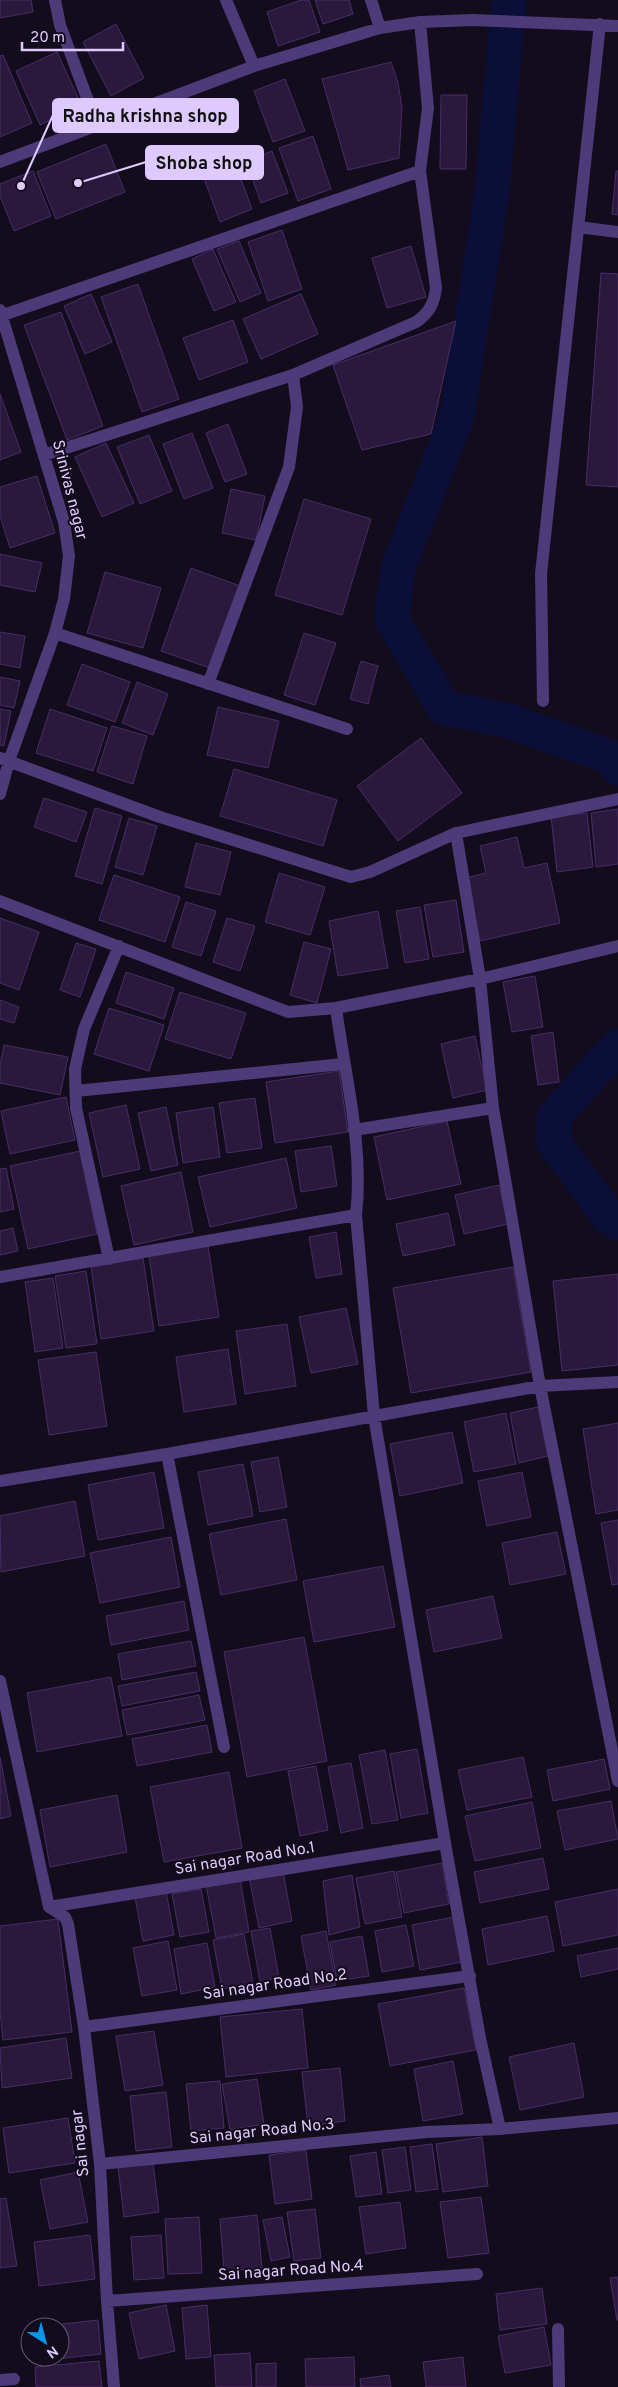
<svg xmlns="http://www.w3.org/2000/svg" width="618" height="2387" font-family="Overpass,sans-serif">
<style>
.lines{fill:none;stroke-linecap:round;stroke-linejoin:round}
.canal{stroke:#0b0f37;stroke-width:35}
.building{fill:#2a193c;stroke:#482d67}
.minor{stroke:#4d3a79;stroke-width:12}
.labels{text-anchor:middle;dominant-baseline:central;stroke-width:4;stroke-linejoin:round;paint-order:stroke}
.street-label{font-size:16px;fill:#decafc;stroke:#130c1c}
.leader{fill:none;stroke:#decafc;stroke-width:2}
.callout-dot{fill:#decafc;stroke:#130c1c;stroke-width:2}
.callout{fill:#decafc;stroke:#decafc;stroke-width:2}
.callout-label{font-size:18px;text-anchor:middle;font-weight:bold;fill:#111}
</style>
<rect width="100%" height="100%" fill="#130c1c"/>
<g class="lines">
<path class="canal" d="M509,0l-17,193 -35,224 -59,151 -6,51 52,89 63,12 103,37 8,11
M618,1046l-64,71v25l55,75 9,6"/>
</g>
<path class="building" d="M0,0h31l2,12 -33,6z
M301,0h8l11,32 -42,14 -11,-34z
M315,0h34l4,14 -30,10z
M116,24l28,54 -33,18 -28,-54z
M57,52l25,54 -42,19 -24,-54z
M3,55l29,68 -32,14v-81z
M391,62l7,21 4,25 -3,50 -51,12 -26,-91z
M285,79l20,52 -32,11 -19,-51z
M441,95h26l-1,74h-26z
M313,136l18,53 -33,12 -19,-53z
M106,144l19,48 -69,27 -19,-47z
M272,151l16,42 -27,10 -15,-42z
M234,161l18,48 -32,13 -18,-49z
M33,171l18,45 -37,15 -14,-35v-12z
M616,171h2v44l-6,-1z
M282,230l20,59 -34,12 -20,-59z
M239,241l22,52 -21,9 -23,-53z
M411,246l15,51 -39,11 -15,-50z
M213,249l23,53 -22,9 -22,-52z
M601,273l17,1v213l-32,-2z
M138,284l41,115 -37,13 -41,-115z
M91,294l21,48 -27,12 -21,-48z
M301,294l17,40 -57,25 -18,-40z
M61,312l42,114 -36,14 -43,-115z
M233,320l15,42 -49,18 -16,-42z
M456,321l-25,113 -69,16 -29,-85z
M0,394l21,58 -21,8z
M228,424l19,50 -22,8 -19,-49z
M192,433l21,55 -29,11 -21,-55z
M149,435l23,56 -32,13 -23,-57z
M106,443l28,60 -32,14 -27,-60z
M37,476l18,57 -45,15 -10,-32v-29z
M231,489l34,7 -9,44 -34,-7z
M304,499l67,20 -29,96 -67,-20z
M0,554l42,9 -7,29 -35,-7z
M191,568l49,18 -30,82 -49,-17z
M105,572l56,16 -18,60 -56,-15z
M0,632l25,4 -5,32 -20,-4z
M304,633l32,10 -21,62 -31,-10z
M361,661l17,5 -10,38 -18,-5z
M82,664l48,18 -15,40 -48,-17z
M0,677l20,4 -6,27 -14,-3z
M137,682l31,12 -15,41 -31,-12z
M218,707l61,14 -11,47 -61,-13z
M0,709l11,2 -7,35 -4,-1z
M50,709l57,19 -14,43 -57,-18z
M112,726l35,10 -14,48 -36,-12z
M421,738l41,55 -64,48 -41,-55z
M234,769l103,31 -14,46 -103,-30z
M44,798l43,14 -11,30 -42,-15z
M95,808l27,8 -20,68 -27,-8z
M618,809v55l-22,3 -5,-54z
M587,813l6,54 -36,5 -6,-56z
M129,818l28,8 -14,49 -28,-8z
M517,837l7,31 23,-5 13,60 -80,18 -14,-63 20,-5 -6,-27z
M196,843l35,9 -11,43 -35,-8z
M279,873l46,14 -15,48 -45,-13z
M114,875l66,22 -15,45 -66,-22z
M456,900l8,52 -31,5 -9,-52z
M186,902l30,9 -15,45 -29,-9z
M420,907l9,52 -24,4 -9,-52z
M378,911l10,57 -50,8 -9,-55z
M0,918l39,14 -20,58 -19,-7z
M227,918l28,8 -15,45 -27,-9z
M304,942l27,7 -14,54 -27,-8z
M76,943l20,6 -16,48 -20,-7z
M126,972l48,16 -10,31 -48,-16z
M535,976l8,51 -31,5 -9,-50z
M180,992l66,21 -15,46 -66,-20z
M0,1000l19,7 -5,16 -14,-4z
M109,1008l55,17 -15,46 -55,-17z
M553,1032l6,50 -21,3 -7,-49z
M475,1036l12,54 -34,8 -12,-54z
M4,1045l64,12 -8,38 -60,-12v-17z
M339,1071l9,61 -73,11 -9,-61z
M66,1097l9,43 -65,14 -9,-43z
M255,1098l7,50 -35,5 -8,-50z
M126,1105l14,64 -37,8 -14,-64z
M166,1107l12,58 -27,6 -13,-58z
M213,1107l7,50 -37,6 -7,-50z
M447,1121l14,63 -74,16 -13,-63z
M331,1146l6,40 -36,6 -6,-41z
M80,1151l17,83 -69,15 -18,-83z
M286,1158l11,50 -87,19 -12,-50z
M6,1168l8,41 -14,3v-43z
M181,1172l12,60 -59,13 -13,-59z
M499,1185l9,39 -44,10 -9,-39z
M448,1213l7,32 -52,11 -7,-32z
M13,1228l5,23 -18,4v-24z
M336,1232l6,42 -26,4 -7,-41z
M208,1246l11,71 -60,9 -10,-71z
M143,1258l11,73 -53,8 -10,-72z
M513,1267l18,105 -120,21 -18,-105z
M86,1271l11,73 -31,4 -11,-72z
M618,1274v91l-56,6 -9,-90z
M53,1278l10,70 -28,4 -10,-70z
M346,1308l12,56 -47,9 -12,-56z
M287,1324l9,62 -51,8 -9,-63z
M228,1349l8,55 -52,8 -8,-55z
M96,1352l11,74 -58,9 -11,-75z
M538,1407l10,49 -29,7 -9,-50z
M506,1413l10,51 -42,8 -10,-50z
M618,1423v87l-22,4 -13,-85z
M452,1432l11,51 -63,13 -10,-52z
M278,1457l9,50 -27,5 -9,-50z
M243,1464l10,52 -45,9 -10,-53z
M154,1472l10,56 -66,12 -10,-55z
M522,1472l9,45 -44,9 -9,-45z
M75,1501l10,55 -84,16 -1,-56z
M286,1519l11,61 -76,15 -12,-61z
M618,1520v64l-6,1 -11,-62z
M557,1532l9,42 -56,11 -8,-42z
M171,1537l9,50 -80,16 -10,-50z
M383,1566l12,61 -81,15 -11,-61z
M493,1596l9,42 -68,14 -8,-42z
M184,1601l5,29 -78,15 -5,-29z
M304,1637l23,124 -80,16 -23,-125z
M191,1641l5,25 -74,14 -4,-26z
M196,1672l4,19 -78,15 -4,-20z
M111,1677l11,59 -85,16 -10,-59z
M199,1695l6,25 -78,15 -5,-25z
M207,1725l5,27 -75,14 -5,-27z
M417,1749l11,64 -27,5 -11,-64z
M385,1750l13,70 -26,4 -13,-69z
M0,1757l11,59 -11,3z
M523,1757l9,40 -65,13 -9,-40z
M604,1759l6,30 -57,12 -6,-31z
M351,1763l12,65 -22,5 -13,-66z
M316,1766l12,64 -28,6 -12,-65z
M229,1772l13,76 -78,14 -14,-75z
M117,1795l10,57 -77,15 -10,-57z
M611,1801l7,38 -53,11 -8,-39z
M532,1802l9,46 -66,13 -10,-45z
M543,1858l6,31 -69,14 -6,-31z
M442,1863l7,41 -45,9 -8,-41z
M283,1871l9,50 -33,7 -10,-51z
M394,1871l8,46 -37,7 -9,-46z
M352,1875l8,52 -31,8 -6,-54z
M240,1878l9,54 -33,6 -10,-53z
M201,1889l8,43 -29,5 -8,-43z
M618,1889v46l-55,11 -8,-44z
M166,1891l8,44 -31,6 -8,-44z
M547,1916l7,35 -66,14 -6,-36z
M454,1917l8,45 -42,8 -8,-45z
M58,1919l14,113 -69,8 -3,-29v-85z
M406,1925l8,41 -32,6 -7,-41z
M270,1928l9,50 -19,4 -9,-51z
M326,1931l10,54 -25,5 -10,-54z
M244,1934l9,49 -31,6 -9,-49z
M362,1936l7,40 -32,5 -7,-39z
M168,1941l9,49 -35,6 -9,-48z
M207,1943l8,44 -34,7 -7,-45z
M618,1948v21l-37,8 -4,-21z
M464,1988l12,62 -86,16 -12,-62z
M302,2009l6,59 -82,9 -6,-60z
M154,2031l9,54 -38,6 -9,-55z
M66,2038l6,40 -70,10 -2,-40z
M574,2043l10,54 -64,13 -11,-53z
M453,2061l10,53 -40,7 -9,-52z
M340,2068l5,53 -37,5 -6,-54z
M257,2079l7,45 -34,6 -8,-46z
M220,2081l4,47 -33,3 -5,-47z
M166,2092l6,55 -36,4 -6,-55z
M68,2118l7,45 -66,10 -6,-45z
M482,2137l6,49 -45,6 -7,-48z
M432,2144l6,45 -22,3 -6,-45z
M405,2147l6,43 -23,3 -6,-43z
M306,2150l6,49 -37,5 -6,-49z
M376,2152l6,42 -26,3 -6,-41z
M153,2163l6,49 -35,5 -6,-50z
M78,2172l10,50 -38,7 -10,-49z
M481,2197l8,56 -41,5 -8,-56z
M6,2198l11,68 -17,2v-69z
M400,2202l6,46 -40,6 -7,-47z
M315,2209l6,49 -27,3 -7,-49z
M257,2215l5,53 -38,3 -4,-52z
M199,2217l3,56 -34,1 -3,-55z
M282,2217l8,40 -19,4 -8,-41z
M90,2235l5,44 -56,7 -5,-44z
M161,2235l3,43 -30,2 -3,-43z
M618,2277v43h-1l-7,-42z
M542,2288l5,36 -47,6 -4,-36z
M166,2305l9,46 -36,8 -10,-46z
M207,2305l4,52 -25,2 -4,-51z
M98,2320l3,34 -62,7v-4h21v-30h-24z
M544,2327l7,38 -46,8 -7,-37z
M250,2353l2,34h-36l-2,-32z
M354,2357l1,30h-49l-1,-28z
M463,2357l3,30h-40l-3,-25z
M99,2361l3,26h-66l-1,-20z
M276,2363v24h-20v-23z
M389,2375l2,12h-30l-1,-8z"/>
<g class="lines">
<path class="minor" d="M55,0l5,25 37,100
M226,0l28,66
M371,0l9,28
M0,162l254,-96 126,-38 40,-6 53,-2 145,6
M578,227l40,5
M0,310l64,212 5,34 -5,43 -9,34 -46,128 -9,33
M0,316l420,-145
M44,455l249,-80 123,-53c13,-9 18,-18 20,-34l-16,-117 8,-63 -8,-86
M55,633l292,96
M208,684l81,-217 8,-60 -4,-32
M543,701l-2,-127 59,-550
M0,758l160,59 191,60 19,-5 86,-39 162,-34
M456,833l24,146 13,129 47,278 78,395
M0,901l288,111 48,-4c9,68 28,139 20,207
M336,1008l144,-29 138,-33
M76,1091l267,-27
M354,1130l139,-22
M109,1259l-33,-151 -1,-39 9,-40 35,-83
M0,1277l356,-62 18,201 71,427 35,195 20,91
M167,1454l57,293
M0,1481l167,-27 373,-68 78,-4
M0,1681l49,226
M49,1907l16,10 3,7 16,103 16,137 7,137 7,86
M49,1907l396,-64
M84,2027l386,-51
M100,2164l327,-32 73,-3 118,-11
M107,2301l370,-27
M558,2329l1,58
M0,2380l14,-1"/>
</g>
<g class="labels">
<g class="street-label">
<text transform="translate(69 490) rotate(76)">Srinivas nagar</text>
<text transform="translate(245 1859) rotate(-9)">Sai nagar Road No.1</text>
<text transform="translate(275 1985) rotate(-8)">Sai nagar Road No.2</text>
<text transform="translate(262 2132) rotate(-6)">Sai nagar Road No.3</text>
<text transform="translate(81 2143) rotate(-96)">Sai nagar</text>
<text transform="translate(291 2271) rotate(-4)">Sai nagar Road No.4</text>
</g>
</g>
<path class="leader" d="M21 186L53 115M78 183L146 162"/>
<g class="callout-dot">
<circle cx="21" cy="186" r="5"/>
<circle cx="78" cy="183" r="5"/>
</g>
<g class="callout">
<rect x="53" y="99" width="185" height="33" rx="5"/>
<rect x="146" y="146" width="117" height="33" rx="5"/>
</g>
<g class="callout-label">
<text x="145" y="122">Radha krishna shop</text>
<text x="204" y="169">Shoba shop</text>
</g>
<g transform="translate(45 2342) rotate(144)"><circle r="24" fill="#130c1c" stroke="#645876"/>
<path d="M0-4L9 19L0 12L-9 19Z" fill="#0c95e7"/>
<text y="-8" font-size="14" font-weight="bold" text-anchor="middle" fill="#decafc">N</text>
</g>
<path d="M22 42v8h101v-8" fill="none" stroke="#decafc" stroke-width="2.5"/>
<text x="30" y="42" font-size="15" fill="#decafc" stroke="#130c1c" stroke-width="4" paint-order="stroke">20 m</text>
</svg>
